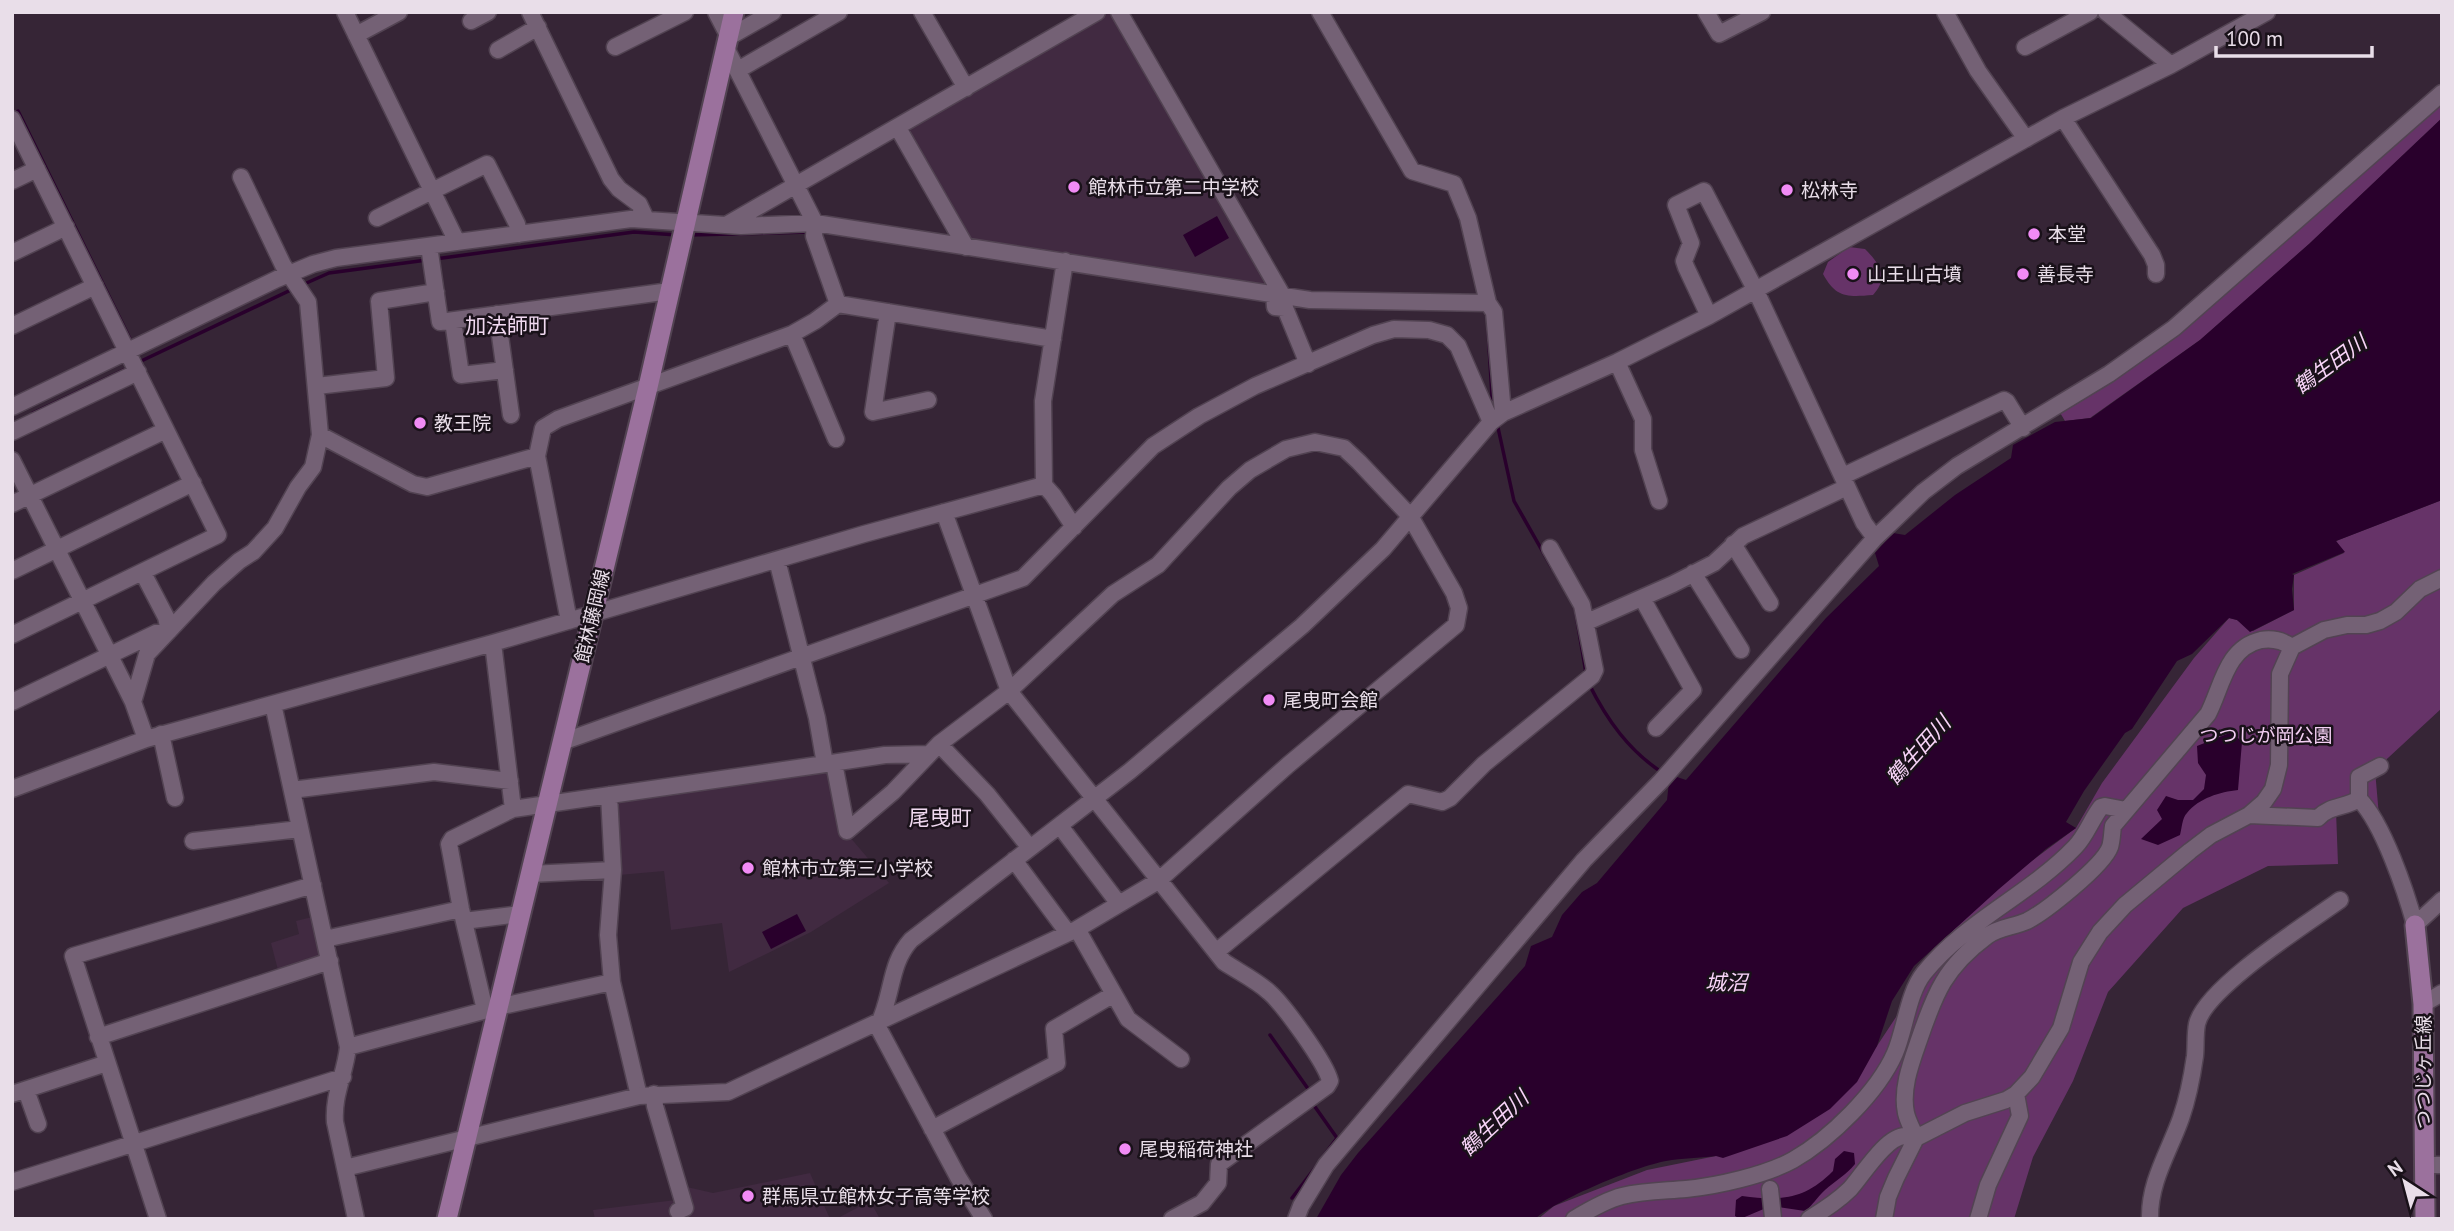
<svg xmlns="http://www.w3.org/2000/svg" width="2454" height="1231" font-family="'PT Sans','Noto Sans JP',sans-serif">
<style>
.built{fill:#412a41}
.green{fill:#663368}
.water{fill:#29002c}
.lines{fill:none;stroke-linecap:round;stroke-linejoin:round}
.stream{stroke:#29002c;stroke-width:3.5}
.minor-casing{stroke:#524352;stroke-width:19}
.major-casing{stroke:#524352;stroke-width:23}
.minor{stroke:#746175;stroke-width:16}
.major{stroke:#9b719d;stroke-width:19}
.poi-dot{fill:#f18bf5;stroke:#191119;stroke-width:2.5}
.labels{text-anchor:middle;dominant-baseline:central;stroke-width:5;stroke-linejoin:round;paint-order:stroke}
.poi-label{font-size:19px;fill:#e9dee9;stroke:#191119;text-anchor:start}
.street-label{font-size:19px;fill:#e9dee9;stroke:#191119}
.park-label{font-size:19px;fill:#f4d0f4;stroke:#191119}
.neighbourhood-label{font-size:21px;fill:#f0d9f0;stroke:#191119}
.water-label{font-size:21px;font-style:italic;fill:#f8d4f8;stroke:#191119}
</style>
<rect width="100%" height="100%" fill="#362536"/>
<path class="built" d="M1110,12l158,276 -298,-46 -65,-111z
M832,766l11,63 46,54 -78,49 -82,40 -7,-49 -51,7 -7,-59 -45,4 2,-10 -7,-66z
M312,917l10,42 -43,15 -8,-31 28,-9 -3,-13z
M810,1173l20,46h-235l-2,-9 83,-10 11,-13 26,6z
M870,1201l10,18h-44z"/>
<path class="green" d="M2442,102v16l-133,126 -109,96 -110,78 -25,3 -6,-10 104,-66 86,-72z
M1849,247l16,2c15,15 24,29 8,46 -26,2 -37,3 -50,-21l5,-12z
M2442,500v208l-67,62 4,46 -18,-8 -25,3 2,53 -70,2 -85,42 -75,84 -35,89 -40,76 -19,62h-476l16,-13 93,-36 69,-14 102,-40 59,-70 90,-137 109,-81 26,-45 92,-125 35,-40 8,2 16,11 41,-21v-35l50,-22 -8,-12z"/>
<path class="water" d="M2442,118v382l-106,41 9,11 -53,22 2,1 -2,14 2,21 -44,22 -13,-12 -8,-2 -37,36 -15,7 -45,68 -7,4 -41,58 -18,31 10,6 -30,21 -47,40 -85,77 -22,35 -15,45 -20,36 -27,27 -43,27 -64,22 -7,-2c-17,2 -34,2 -50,5 -29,5 -110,39 -131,58h-219l25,-44 17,-22 167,-187 6,-20 21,-9 10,-22 20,-23 15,-9 70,-83 2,-18 5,-6 12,4 140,-162 53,-52 -4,-13 18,-20 12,2 50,-40 56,-37 2,-13 42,-23 36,-4 109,-78 109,-96z
M1217,216l12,22 -34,19 -12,-22z
M2232,732l10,10 -4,48c-18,2 -39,8 -51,23 -5,5 -5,15 -7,22l-22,10 -17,-6 21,-20 -5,-9 9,-14 12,4h15l11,-11 2,-14 -8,-12 -1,-17z
M797,914l9,17 -35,18 -9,-17z
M1844,1151l10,2 1,11c-9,11 -20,17 -30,26 -8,7 -12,15 -20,21l-27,-4 -12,1 -26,11 -5,-3 1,-16 6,-4c39,5 62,4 91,-25l2,-12z"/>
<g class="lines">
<path class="stream" d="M14,113l4,-2 112,228
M688,235l122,-3
M435,259l199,-27 43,3
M302,285l27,-12 98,-13
M1488,329l4,67 3,16
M137,363l158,-75
M33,413l97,-46
M1497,423l17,78 38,67
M1575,608l11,65
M1589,684c18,36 40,67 74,89
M1270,1035l41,58
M1313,1104l24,34 -15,20
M1292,1198l26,-34"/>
<g class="minor-casing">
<path id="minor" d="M345,12l112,230
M530,12l81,167 8,10 20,15 7,15
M716,12l13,25 44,-25
M922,12l44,76
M1119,12l162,281
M1320,12l92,159 42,13 14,34 20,85
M1706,12l13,22 43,-22
M1945,12l33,59 48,68
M2106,12l65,53
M471,21l17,-9
M356,35l43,-23
M615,47l70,-35
M2025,47l65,-35
M498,50l40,-23
M738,70l101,-58
M2063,118l89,137 4,10v9
M12,119l206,416 -206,100
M898,128l68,119
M12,181l25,-12
M377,218l110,-54 30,60 2,10
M728,224l369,-212
M429,246l11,76 230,-31
M12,253l54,-26
M1065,261l-22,140 1,84 9,10 21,32
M1274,293l1,14 10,1 23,56
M838,304l215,35
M888,312l-15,100 55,-12
M497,314l14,101
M1709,316l-23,-49 -2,-6 7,-18 -15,-38 28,-14 52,100 108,232 11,15
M453,321l8,54 44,-5
M12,326l83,-40
M792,334l44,105
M1617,362l26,57v31l16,51
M317,386l69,-8 -7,-77 57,-9
M12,407l265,-128 36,-15 23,-6 295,-39 110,7 74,-3 495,77 178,3 6,9 9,101
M12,432l126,-60
M320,435l93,49 14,3 110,-31
M12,460l121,242 13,37
M1843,476l161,-76 3,2 16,26
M12,504l154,-74
M944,512l65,179 215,271c15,10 32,18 45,30 14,12 57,71 61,89l-3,5 -108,78 -1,19 -16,20 -30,16
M1733,544l37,59
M777,560l40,158 8,46 60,-9 43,-1
M12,571l181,-88
M1693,573l48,77
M1642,598l51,92 -37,38
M569,621l-32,-165 6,-28 15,-9 234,-85 23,-13 23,-17 -24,-68 1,-13 -89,-175
M1587,622l86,-38 41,-21 29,-27 104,-49
M493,643l20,166
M12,702l144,-69 13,-2 -3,-14 -23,-44
M133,702l14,-48 67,-71 25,-22 14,-9 22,-24 23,-41 15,-20 7,-32 -12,-133 -25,-37 -42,-88
M273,704l75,343c-3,28 -15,47 -13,75l21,97
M161,734l14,64
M562,742l461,-164 130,-132 46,-30 56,-30 118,-51 21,-6 35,1 18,5 11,11 33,76
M939,744l48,50 43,54
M2380,766l-21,11v22c24,24 47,93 56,126l27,-25
M12,789l134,-50 347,-96 371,-109 180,-49
M292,790l142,-18 76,9
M2249,815l69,3c12,-13 27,-10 41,-19
M1060,826l59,78
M193,841l107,-12
M1014,860l54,73
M613,870l-5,65 4,47 27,114
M530,874l83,-4 -4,-75
M464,921l56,-7
M1077,929l51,90 53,40
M325,939l136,-30
M1216,952l192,-158 34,8 8,-4 34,-34 108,-88 3,-6 -13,-65 -32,-57
M2423,1004l19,-11
M485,1010l-24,-101 -12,-65 3,-5 61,-30 312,-45
M98,1037l232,-76
M348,1047l150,-40 114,-25
M26,1090l12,34
M12,1094l95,-31
M654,1094l1,12 30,102 -7,3
M932,1129l125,-66 -3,-34 60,-35
M1916,1138c-3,-8 -8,-16 -10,-25 -5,-24 5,-50 13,-73 16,-47 26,-73 68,-104 12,-9 27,-9 40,-15 18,-9 76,-55 83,-74 2,-6 2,-14 3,-21l95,-112c14,-27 18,-66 53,-74 12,-2 21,0 31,7
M2424,1165h18
M345,1168l294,-72 89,-4 349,-163 81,-48 130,-116 168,-140 3,-17 -5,-15 -44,-77 -51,-54 -15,-14 -29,-6 -29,7 -36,21 -21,18 -71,77 -45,29 -104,97 -70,53 -46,48 -46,39 -13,-68
M12,1182l331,-105
M1770,1189l3,29
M158,1219l-85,-263 240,-71
M984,1219l-26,-42 -79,-148c0,-9 4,-14 6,-22 8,-25 8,-47 26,-67l219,-169 172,-145 81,-77 108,-127 12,-9 114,-51 92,-46 354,-198 108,-53 96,-53
M1296,1219l5,-13 25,-41 258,-305 77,-79 214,-243 18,-17 30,-29 34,-26 152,-92 65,-46 268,-235
M1574,1219c15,-9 32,-19 48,-23 22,-5 42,-5 64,-7 31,-3 80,-14 107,-29 37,-21 85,-68 102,-107 10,-23 13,-60 29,-80 42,-52 105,-78 151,-126 11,-11 16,-27 26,-40l4,-1 21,4
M1809,1219c15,-9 29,-18 41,-30 12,-13 36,-53 55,-53 4,0 7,1 11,2
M1884,1219l4,-22 8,-19 20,-40 49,-25 41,-13 10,-6 16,-17 29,-49 20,-66 19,-30 25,-27 65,-54 21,-16 38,-20 15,-13 9,-13 6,-24 1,-91 12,-27 32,-17 23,-5h19l14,-4 16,-9 24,-23 22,-11
M1978,1219l10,-34 32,-69 -4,-22
M2150,1219c-1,-37 19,-67 31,-101 7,-20 11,-41 14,-62 1,-10 0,-22 2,-32 8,-36 111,-101 143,-124"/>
</g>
<g class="major-casing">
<path id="major" d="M2415,925l8,79 2,215
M447,1219l201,-832 86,-375"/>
</g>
<use href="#minor" class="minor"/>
<use href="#major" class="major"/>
</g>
<g class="poi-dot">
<circle cx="1074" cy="187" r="7"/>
<circle cx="1787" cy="190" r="7"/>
<circle cx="2034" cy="234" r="7"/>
<circle cx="1853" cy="274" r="7"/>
<circle cx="2023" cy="274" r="7"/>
<circle cx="420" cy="423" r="7"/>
<circle cx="1269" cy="700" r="7"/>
<circle cx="748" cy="868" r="7"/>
<circle cx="1125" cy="1149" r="7"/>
<circle cx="748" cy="1196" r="7"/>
</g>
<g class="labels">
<g class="poi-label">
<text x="1088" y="187">館林市立第二中学校</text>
<text x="1801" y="190">松林寺</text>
<text x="2048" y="234">本堂</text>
<text x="1867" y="274">山王山古墳</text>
<text x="2037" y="274">善長寺</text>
<text x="434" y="423">教王院</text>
<text x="1283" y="700">尾曳町会館</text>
<text x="762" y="868">館林市立第三小学校</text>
<text x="1139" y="1149">尾曳稲荷神社</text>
<text x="762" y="1196">群馬県立館林女子高等学校</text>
</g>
<g class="street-label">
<text transform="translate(592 616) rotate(-77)">館林藤岡線</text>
<text transform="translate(2423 1072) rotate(-90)">つつじヶ丘線</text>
</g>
<g class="park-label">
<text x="2266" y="735">つつじが岡公園</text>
</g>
<g class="neighbourhood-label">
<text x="507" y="325">加法師町</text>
<text x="940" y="817">尾曳町</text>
</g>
<g class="water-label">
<text transform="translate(2330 364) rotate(-36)">鶴生田川</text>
<text transform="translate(1918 750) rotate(-48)">鶴生田川</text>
<text x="1726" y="982">城沼</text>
<text transform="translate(1494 1123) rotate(-43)">鶴生田川</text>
</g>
</g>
<rect width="2454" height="1231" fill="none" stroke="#e9dee9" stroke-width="28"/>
<g transform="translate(2405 1182) rotate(324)" stroke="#191119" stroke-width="5" paint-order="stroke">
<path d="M0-5L12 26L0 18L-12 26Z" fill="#e9dee9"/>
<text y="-10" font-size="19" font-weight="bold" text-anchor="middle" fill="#e9dee9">N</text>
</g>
<path d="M2216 46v10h156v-10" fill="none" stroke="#e9dee9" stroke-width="3.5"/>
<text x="2226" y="46" font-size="21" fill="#e9dee9" stroke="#191119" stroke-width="5" paint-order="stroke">100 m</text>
</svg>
